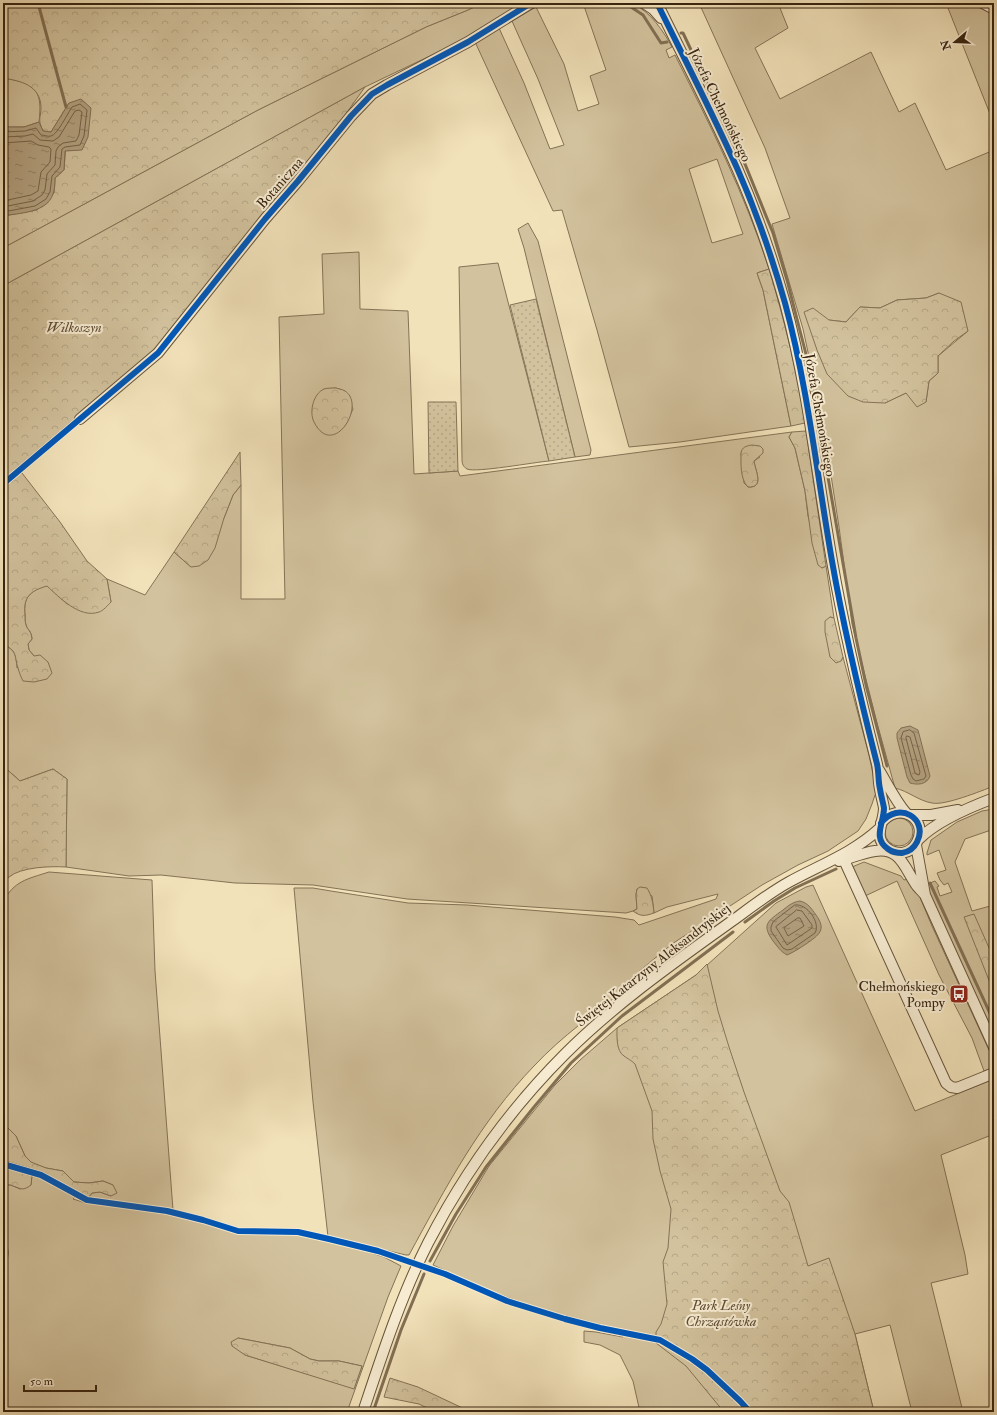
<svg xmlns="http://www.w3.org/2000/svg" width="997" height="1415" font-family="'IM FELL Double Pica',serif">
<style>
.green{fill:#d2c29d;stroke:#857356;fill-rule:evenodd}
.forest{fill:url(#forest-crowns);stroke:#857356}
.garden{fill:url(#garden-dots);stroke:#857356}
.water{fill:url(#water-ripples);stroke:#826f53}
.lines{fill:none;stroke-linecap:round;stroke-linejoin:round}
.shore{stroke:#766248;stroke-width:1}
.stream{stroke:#826f53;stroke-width:3}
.minor-casing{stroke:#66543a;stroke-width:12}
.minor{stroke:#f7ecd2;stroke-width:10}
.cycleway-casing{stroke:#f7ecd2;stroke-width:8}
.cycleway{stroke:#0057b8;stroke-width:6}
.labels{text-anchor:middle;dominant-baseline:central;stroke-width:4;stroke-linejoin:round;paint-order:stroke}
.street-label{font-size:14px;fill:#382410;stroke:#f7ecd2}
.park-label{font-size:14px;font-style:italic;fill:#5e4c33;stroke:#f7ecd2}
.poi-label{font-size:14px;fill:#382410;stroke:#f7ecd2;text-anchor:end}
</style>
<defs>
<pattern id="forest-crowns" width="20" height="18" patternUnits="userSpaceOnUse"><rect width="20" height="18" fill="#d2c29d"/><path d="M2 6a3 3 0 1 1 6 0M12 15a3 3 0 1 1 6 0" fill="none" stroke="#b5a786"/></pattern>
<pattern id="garden-dots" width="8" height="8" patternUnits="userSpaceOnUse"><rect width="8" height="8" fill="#d2c29d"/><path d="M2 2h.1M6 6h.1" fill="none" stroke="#b5a786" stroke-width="1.8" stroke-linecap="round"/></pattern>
<pattern id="water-ripples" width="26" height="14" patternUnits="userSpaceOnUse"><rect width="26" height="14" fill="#b3a180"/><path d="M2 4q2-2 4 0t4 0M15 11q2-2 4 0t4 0" fill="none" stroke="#938367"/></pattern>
</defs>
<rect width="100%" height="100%" fill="#f2e2ba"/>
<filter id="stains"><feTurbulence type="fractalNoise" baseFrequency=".005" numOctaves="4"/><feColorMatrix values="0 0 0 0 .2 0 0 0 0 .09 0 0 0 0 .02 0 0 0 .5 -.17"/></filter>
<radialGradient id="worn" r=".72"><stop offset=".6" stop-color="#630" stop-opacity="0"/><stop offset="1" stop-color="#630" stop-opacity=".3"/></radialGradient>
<path class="green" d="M482,3h40l-65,40 -92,44 -362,199v-38l255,-138 168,-83 42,-17z
M583,3c9,0 44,-2 50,1 17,7 31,28 39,43l-6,3 3,8 6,-3c35,70 70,139 94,214l-12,4 6,17 28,136 -111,16 -51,5 -32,-117 -35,-120 -9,1 -77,-167 1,-4 22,-12 25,55 26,66 14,-4 -26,-66 -26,-58 24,-14 28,57 14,47 21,-7 -9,-28 16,-6zM717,159l26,75 -31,9 -23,-74z
M699,3h79l10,25 -33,20 25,51 91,-47 28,60 16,-9 31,67 48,-20v636c-13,5 -50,20 -62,17 -13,-2 -24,-12 -37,-15l-18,-65 -25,-99 -13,-97 -17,-110 -19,-88 -31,-105 18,-6 -25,-70zM939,293l29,38 -30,25v17l-9,8 -3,21 -20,-9 -21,10 -56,-83 17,2 14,-15 20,1 17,-8 29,-2z
M946,3h24l24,12v109z
M3,78c32,5 40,11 36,44l-15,5h-19l-2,2z
M528,223l10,18 53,209 -1,5 -15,2 -51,-209 -6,-19z
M359,252l1,57 48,2 6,163 44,-3 2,5 332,-44 -3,5 6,11 10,43 3,25 14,52 4,-2 8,52 -4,-1 11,44 2,-4 26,98 8,38 -2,2 -3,9 -6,15 -8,12 -30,20 -30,14 -36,20 -90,59 -42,35 -3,9c-32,25 -65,48 -93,78 -54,56 -88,121 -125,189h-3l-78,-18 -15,-135 -19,-214h19l18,3 77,12 59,2 148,12 19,3 5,5 77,-26 2,-5 -51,13 -13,6 -2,-17 -15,-7 -1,6 1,14 -4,2 -7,2 -219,-14 -94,-14 -78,-2 -74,-8 -32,1 -63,-9 1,-88 -14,-10 -33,12 -17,-15v-120l2,-1c11,6 11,11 12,23l17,-12 -5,-6 -1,-6 4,-5c-1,-9 -4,-8 -6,-14 -1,-3 -1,-7 -1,-10 -2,-18 5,-24 22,-30l20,19 44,-2 -4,-23 38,16 29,-43 17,15 33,-49 9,-23 8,-10v114h44l-6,-282 45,-3 -2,-60zM336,388l9,3 8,18 -7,15 -7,8 -15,-43zM741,453l19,4 -6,4c1,9 11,27 -6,26l-4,-4z
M498,263l51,198c-13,1 -74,12 -82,8 -5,-3 -5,-7 -5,-11l-3,-191z
M994,809v20l-29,10 -10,23 17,49 22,-6v129l-66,-143v-7l7,-3 4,5 -2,1 3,9 12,-4 -4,-9 -4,2 -4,-5 -3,-7 9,-3 -7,-20 -12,5v-2l4,-13 26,-18 25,-11z
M885 832a14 14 0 1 1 28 0a14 14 0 1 1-28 0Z
M864,862l37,14 3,4 8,-2 20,48 62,135v6l-10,4 -12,-33 -33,-63 -42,-94 -32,15 -13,-29z
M49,872l103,8 3,91 18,239 -85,-12 4,-5 8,-1 11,4 2,-11 -10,-4 -14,2 -15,-1 -11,-11 -17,-3 -15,-5 -6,-7 -9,-20 -13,-10v-224c11,-21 24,-23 46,-30z
M813,885l102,226 79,-32v55l-53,21 24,100 3,19 -37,9 32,129h-51l-22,-87 -35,9 19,78h-234l-7,-31 -13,-26 -20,-10 -16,-3v-11l12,1 27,5 -1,-7 -18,-3 -79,-23 -44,-17 -48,-22 20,-39 36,-60 66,-81 25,-25 37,-32 79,-53 80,-72 30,-16z
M32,1175l9,2 35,19 -3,3 13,4 81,10 35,8 36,12 60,2 49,10 37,12 17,9 -13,31 -41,115h-344v-147l3,-4 1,-15 -4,-5v-24l2,-6 -2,-6v-20h8l9,4 11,-4zM238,1338l52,10 20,11 9,2h20l23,5 -8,22 -109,-33z"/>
<path class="forest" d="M3,3h479l-14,7 -42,17 -168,83 -255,138v-32l34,-6 17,-17 1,-15 9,-8 5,-67 -18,29 -8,-1c-6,-13 -2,-12 -2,-24 -1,-22 -20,-26 -38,-29z
M365,87l-32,45 -177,218 -142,120 8,3 38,49 27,39 20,18 4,23c-3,3 -8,9 -12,10 -19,7 -40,-15 -52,-26 -17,5 -24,11 -22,29 0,3 0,7 1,10 2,6 5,5 6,14l-4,5 1,6 5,6 6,-1 8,7 4,11 -5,6 -13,3 -11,-1c-2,-4 -4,-9 -5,-13 -4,-12 0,-16 -13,-23l-2,1v-360z
M769,269c15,50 28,101 36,154l-14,3 -28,-136 -6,-17z
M939,293l22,9 7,29 -14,10 -16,15v17l-9,8 -3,21 -9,5 -11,-14 -21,10 -22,-1 -15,-6 -21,-22 -10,-24 -13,-38 9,-4 16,12 17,2 14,-15 20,1 17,-8 29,-2z
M336,388c2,1 6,1 9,3 22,14 -12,69 -31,31 -5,-10 -1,-28 10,-33 3,-1 8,-1 12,-1z
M806,431l20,135 -4,2 -4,-3 -6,-22 -7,-52 -10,-43 -6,-11 3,-5z
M752,445l8,1 3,3v4l-9,8c1,9 11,27 -6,26 -8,-8 -7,-23 -7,-34 1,-6 5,-7 11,-8z
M240,452l1,33 -8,10 -9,23 -9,30 -7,12 -9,6 -8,1 -17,-15z
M830,617l4,1 9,39 -2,4 -5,2 -6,-6 -5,-25v-11z
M3,766l17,15 33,-12 14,10 -1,88c-16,-1 -45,0 -57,10 -3,2 -4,5 -6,8z
M640,887l7,1c5,8 6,15 7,25 -9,3 -13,4 -21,-2l4,-2 -1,-14 1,-6z
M974,914l20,45v34l-30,-76z
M707,964l11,47 11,36 15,45 36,99 9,11 19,64 21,-8 26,76 19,78h-150l-38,-46 -30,-23v-11l5,-8 6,-20 -4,-42 5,-14 3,-39 -11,-38 -7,-32 -1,-28 -17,-47c-4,-4 -7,-5 -11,-8 -8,-5 -7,-20 -7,-28l79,-53z
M3,1126h3l10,10 9,20 6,6 15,6 17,3 11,11 15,1 14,-2 10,4 4,8 -6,3 -11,-4 -8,1 -4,5 -46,-26 -39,-12z
M3,1166l29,9 -1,10c-8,6 -9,4 -18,1 -3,-2 -7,-1 -10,-1z
M3,1241c7,8 7,16 0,24z
M238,1338l52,10 20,11 9,2h20l23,5 -8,23 -109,-34 -13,-9 -1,-4z
M390,1378l28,9 53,25h-36l-16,-8 -35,-7z"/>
<path class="garden" d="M536,299l39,158 -26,4 -39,-156z
M428,402h28l2,69 -29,2z"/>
<path class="water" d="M81,99l10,9 -3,29 -6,13 -17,1 -1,19 -9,8c0,5 0,11 -2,16 -6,19 -34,19 -50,22v-87l2,-2h19l15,-5 4,9 8,1 18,-29z
M910,726l8,4 12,46c-3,9 -13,9 -20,7l-3,-6 -10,-39v-5l4,-5z
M800,901c8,2 11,7 16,14 11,15 3,20 -10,29 -6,4 -12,8 -19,11 -7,-4 -9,-8 -14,-14 -12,-17 -5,-20 10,-31 6,-5 10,-8 17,-9z"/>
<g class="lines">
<path class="shore" d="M3,132l22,-1 11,-3 5,7c3,0 7,2 10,1 6,-1 17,-23 21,-29l8,-3 7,6 -3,26 -4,9 -15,2 -3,2 -2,18 -8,9 -2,16 -4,7 -11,7 -32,6
M3,137l22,-1 8,-2 7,6 13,1 6,-4 16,-26 4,-1 3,2 -3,23 -3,6 -13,2 -5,4 -2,4 -1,14 -8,9 -2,16 -3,5 -9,6 -30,6
M3,143l28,-2 7,4 11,2 2,2 -1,13 -9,10 -3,19 -7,4 -28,6
M910,730l4,3 12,43 -2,3 -8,2 -3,-2 -2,-4 -10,-37 2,-6z
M907,736l3,1 10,35 -1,3 -4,-2 -9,-35z
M795,905c12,-2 26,18 20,28l-23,16 -5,1 -4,-2 -12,-17v-4l2,-5z
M797,910l5,1 10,14v3l-25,17 -11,-18z
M798,918h2l4,8 -16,10 -4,-8z"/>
<path class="stream" d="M38,3l28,104
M625,3l18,12 18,28 6,-1
M681,33h2l62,131 28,69 14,47 21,82 48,276 10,47 21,81
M930,883l64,139
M745,922l29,-21 21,-13 41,-19
M430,1261l26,-47 30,-47 48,-60 37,-44 51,-47 111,-84
M373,1412l28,-82 23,-56"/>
<g class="minor-casing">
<path id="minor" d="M644,3l9,6 8,9
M657,3c27,55 55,109 80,165 19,43 35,89 48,135 23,85 32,172 47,258 12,69 28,136 45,203 2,9 1,17 3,25 1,7 3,13 4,19 0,15 -12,30 4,41 4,3 9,4 14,4 7,-1 12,-5 15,-11 12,-23 -18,-42 -36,-19
M983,3l11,6
M80,419l78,-66 107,-134 33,-38 53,-65 21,-22 15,-9 81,-43 63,-39
M879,770c9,15 16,30 27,43
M911,815h20l27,-5
M919,839c18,-18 51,-32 75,-41
M916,845l9,50 69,152
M844,860l102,223 5,4 6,1 37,-15
M839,861c12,-3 23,-8 36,-10 24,-4 29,15 40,32 2,4 7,8 10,12
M363,1412c19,-57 38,-116 65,-169 36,-70 82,-134 137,-189 52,-52 114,-95 174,-138 16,-12 32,-24 50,-34 31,-17 64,-29 90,-53"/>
</g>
<use href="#minor" class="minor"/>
<g class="cycleway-casing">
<path id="cycleway" d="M657,3c27,55 55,109 80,165 19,43 35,89 48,135 23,85 32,172 47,258 12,69 28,136 45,203 2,9 1,17 3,25 1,7 3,13 4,19 0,15 -12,30 4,41 4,3 9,4 14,4 7,-1 12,-5 15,-11 12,-23 -18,-42 -36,-19
M3,484l155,-131 107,-134 33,-38 53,-65 21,-22 15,-9 81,-43 63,-39
M3,1164l38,11 46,25 80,11 36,9 35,11 60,1 31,7 49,12 32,11 35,12 62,27 58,18 35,9 60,12 32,19 15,11 33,31 10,11"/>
</g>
<use href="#cycleway" class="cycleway"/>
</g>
<defs>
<g id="bus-square" transform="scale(1)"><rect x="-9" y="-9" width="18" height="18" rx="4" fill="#8f2418" stroke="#f7ecd2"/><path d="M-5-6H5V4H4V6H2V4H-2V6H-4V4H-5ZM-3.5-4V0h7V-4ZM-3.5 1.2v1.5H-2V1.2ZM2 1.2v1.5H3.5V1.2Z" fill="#fff"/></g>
</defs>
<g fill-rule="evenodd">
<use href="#bus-square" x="959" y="994"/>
</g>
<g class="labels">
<g class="street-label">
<text transform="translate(720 105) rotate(64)">Józefa Chełmońskiego</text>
<text transform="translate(280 183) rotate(-49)">Botaniczna</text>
<text transform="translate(820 415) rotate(80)">Józefa Chełmońskiego</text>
<text transform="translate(653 965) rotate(-38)">Świętej Katarzyny Aleksandryjskiej</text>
</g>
<g class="park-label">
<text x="74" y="327">Wilkoszyn</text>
<text x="721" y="1305">Park Leśny<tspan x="721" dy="16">Chrząstówka</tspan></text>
</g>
<g class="poi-label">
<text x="945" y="986">Chełmońskiego<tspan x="945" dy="16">Pompy</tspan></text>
</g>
</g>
<rect width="997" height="1415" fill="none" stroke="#f2e2ba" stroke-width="16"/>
<rect x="4" y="4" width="989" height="1407" fill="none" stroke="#382410" stroke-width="2"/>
<rect x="8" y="8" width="981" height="1399" fill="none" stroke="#382410"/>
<g transform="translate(955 42) rotate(251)" stroke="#f7ecd2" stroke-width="3" paint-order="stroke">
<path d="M0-3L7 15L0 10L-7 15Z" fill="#382410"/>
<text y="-6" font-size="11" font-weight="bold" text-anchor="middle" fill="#382410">N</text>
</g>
<path d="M24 1385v6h72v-6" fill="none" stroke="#382410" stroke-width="2"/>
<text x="30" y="1385" font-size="12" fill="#382410" stroke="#f7ecd2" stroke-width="3" paint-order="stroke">50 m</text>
<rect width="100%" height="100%" filter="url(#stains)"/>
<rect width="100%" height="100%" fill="url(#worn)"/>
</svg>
